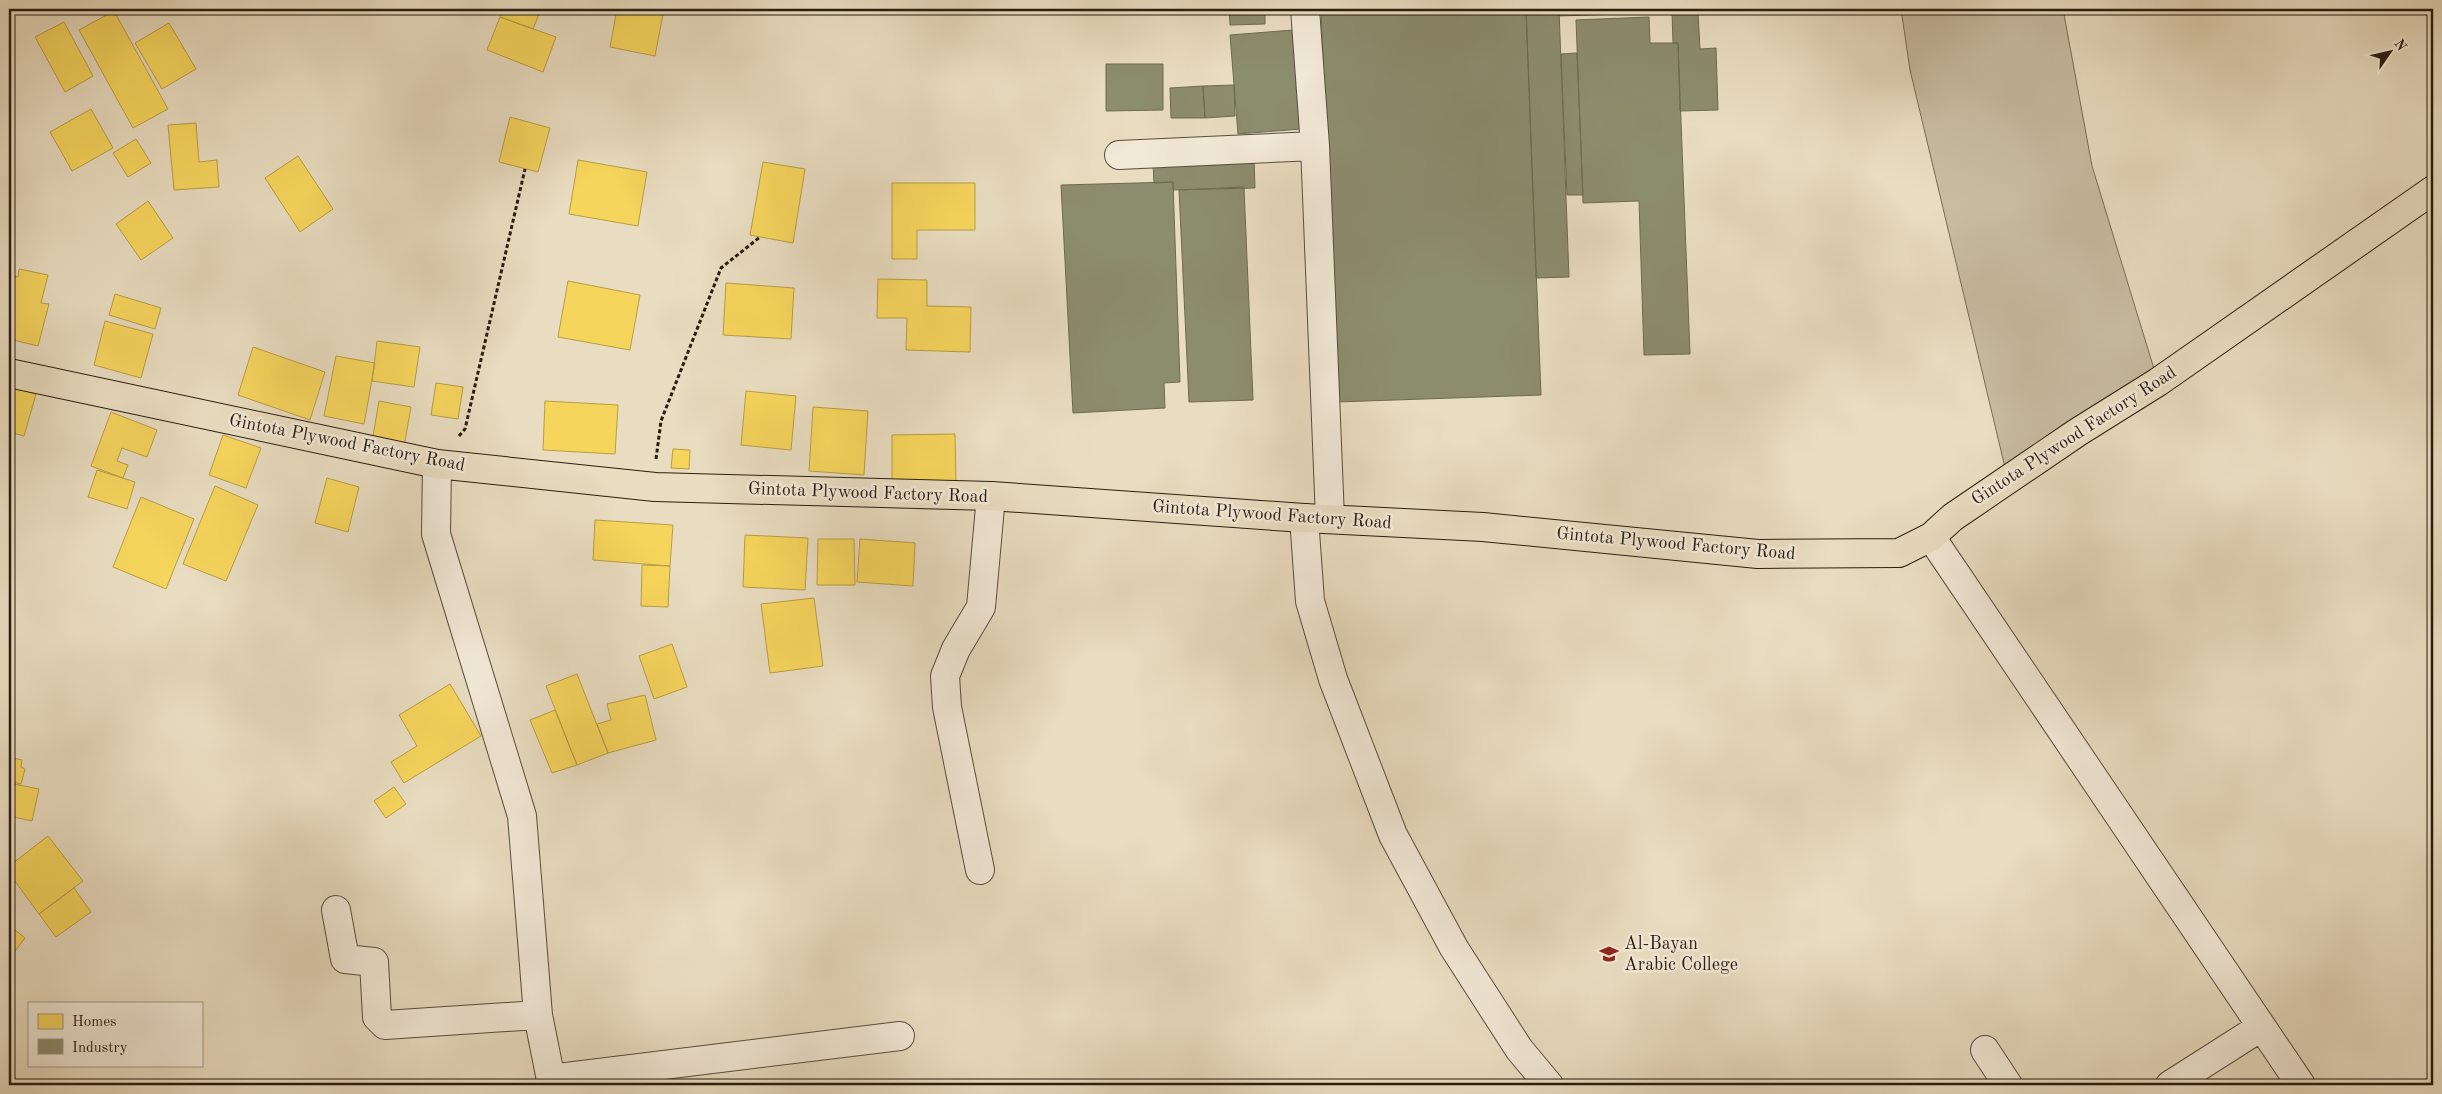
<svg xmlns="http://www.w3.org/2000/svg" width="2442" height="1094" font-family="'Old Standard TT',serif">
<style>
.green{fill:#c8bca2;stroke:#786c59}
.homes{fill:#f6d55c;stroke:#b89e45}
.industry{fill:#8c8c6e;stroke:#6e6b52}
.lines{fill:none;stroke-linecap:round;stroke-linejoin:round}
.minor-casing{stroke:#584d3c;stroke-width:30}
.major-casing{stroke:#281d10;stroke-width:30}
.path{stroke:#281d10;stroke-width:3;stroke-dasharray:4 2.5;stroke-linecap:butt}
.minor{stroke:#f1e8d6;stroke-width:28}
.major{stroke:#e9dcc0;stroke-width:28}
.labels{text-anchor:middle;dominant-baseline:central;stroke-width:5;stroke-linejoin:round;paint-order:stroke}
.street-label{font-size:18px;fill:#281d10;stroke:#f1e8d6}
.poi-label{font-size:18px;fill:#281d10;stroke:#f1e8d6;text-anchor:start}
</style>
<rect width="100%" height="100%" fill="#e9dcc0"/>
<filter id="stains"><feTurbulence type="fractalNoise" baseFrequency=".004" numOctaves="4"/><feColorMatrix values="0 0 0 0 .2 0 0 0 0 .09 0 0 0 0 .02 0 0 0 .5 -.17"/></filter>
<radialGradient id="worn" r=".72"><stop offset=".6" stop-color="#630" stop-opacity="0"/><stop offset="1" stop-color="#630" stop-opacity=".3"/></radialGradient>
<path class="green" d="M1901,9h162l29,157 66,216 -150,98 -98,-410z"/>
<path class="homes" d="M502,9h39l-8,20 -33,-12z
M617,9h47l-9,47 -45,-9z
M114,11l54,98 -35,19 -54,-98z
M500,17l56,20 -13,35 -56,-22z
M64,22l29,54 -28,16 -30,-55z
M169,23l27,46 -34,20 -27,-46z
M91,109l22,39 -41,23 -22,-39z
M510,117l40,11 -12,44 -39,-10z
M196,123l3,39 18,-2 2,27 -45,3 -6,-65z
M136,139l15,24 -23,14 -15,-24z
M298,156l35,53 -33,23 -35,-54z
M578,160l69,12 -9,54 -69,-12z
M763,162l42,7 -12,74 -43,-8z
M892,183h83v47h-58v29h-25z
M148,201l25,37 -32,22 -25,-36z
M19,269l29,6 -7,28 8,1 -11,42 -29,-7v-64l9,2z
M878,279l49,1v26l44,1 -1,45 -64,-2 1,-32h-30z
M568,281l72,14 -10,55 -72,-13z
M726,283l68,5 -3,51 -68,-4z
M115,294l46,14 -6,21 -46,-14z
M105,321l48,13 -12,44 -47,-13z
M377,341l43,6 -6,40 -42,-6z
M253,347l72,25 -15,48 -72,-25z
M336,356l39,7 -11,61 -40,-8z
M436,383l27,4 -5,32 -27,-4z
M9,386l27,8 -12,42 -15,-4z
M746,391l50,5 -5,54 -50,-5z
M379,401l32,6 -7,40 -32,-5z
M545,401l73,4 -3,49 -72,-4z
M813,407l55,4 -4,64 -55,-4z
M111,412l46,18 -10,27 -25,-9 -5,13 11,4 -5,13 -32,-12z
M955,434l1,52h-64v-51z
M223,435l38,13 -15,40 -37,-13z
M673,449l17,1 -1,19 -18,-1z
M97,470l38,12 -8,27 -39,-12z
M327,478l32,9 -11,45 -33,-9z
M215,486l43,19 -32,76 -43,-17z
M141,497l53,22 -28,70 -53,-22z
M595,520l78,5 -3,41 -77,-6z
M745,535l63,3 -3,52 -62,-3z
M818,539h36l1,46h-38z
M860,539l55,4 -2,43 -56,-4z
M642,565l28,1 -2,41 -27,-1z
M814,598l9,68 -53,7 -9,-69z
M672,644l15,43 -33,12 -15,-43z
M577,674l31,79 -31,12 -31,-79z
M450,684l31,52 -77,47 -13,-21 26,-16 -18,-31z
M645,695l11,45 -48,13 -11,-29 14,-4 -4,-16z
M555,710l22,55 -25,8 -22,-53z
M9,757l13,3 -1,7 4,2 -4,15 -12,-3z
M9,783l30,6 -7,32 -23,-5z
M394,787l12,17 -20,14 -12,-17z
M48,836l35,45 -44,33 -30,-41v-7z
M74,888l17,24 -35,25 -17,-23z
M9,925l16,13 -16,21z"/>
<path class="industry" d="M1229,9h36v15l-35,1z
M1321,9h205l15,386 -205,7z
M1526,9h33l10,268 -33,1z
M1559,9h126v3l-126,4z
M1685,9h23v2l-23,1z
M1672,12h26l2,37 16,-1 2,62 -38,1 -2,-68h-5z
M1649,17l1,26h28l12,311 -46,1 -5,-154 -56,2 -7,-183z
M1293,30l8,99 -63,5 -8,-99z
M1577,53l6,142h-16l-6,-141z
M1106,64h57v46l-57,1z
M1234,85l1,31 -30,2 -2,-32z
M1203,86l2,32h-34l-1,-30z
M1254,159l1,29 -82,2v-8l-19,1 -1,-19z
M1173,182l7,200 -16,1 1,25 -92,5 -12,-228z
M1244,187l9,213 -64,2 -10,-212z"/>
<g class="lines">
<g class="minor-casing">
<path id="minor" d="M1305,9l10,137 15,373
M1119,155l196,-9
M437,464l-1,70 86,282 16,199 14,70
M1304,518l6,83 23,78 60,156 61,113 65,101 30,36
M1931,537l370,548
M980,870l-33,-163 -2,-31 11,-27 25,-42 10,-111
M336,910l9,49 29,3 3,55 8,8 153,-10
M1985,1050l23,35
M550,1079l350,-43
M2170,1085l91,-58"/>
</g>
<g class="major-casing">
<path id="major" d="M9,373l428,91 218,23 336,9 313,22 179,9 275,27 141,-1 32,-16 22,-20 125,-85 80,-50 275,-192"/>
</g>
<path class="path" d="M459,436l6,-7 60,-260
M656,459l5,-38 60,-153 39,-31"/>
<use href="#minor" class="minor"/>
<use href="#major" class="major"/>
</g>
<defs>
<g id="school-bare" transform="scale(1.5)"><path d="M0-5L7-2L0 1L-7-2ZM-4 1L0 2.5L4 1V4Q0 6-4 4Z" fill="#8f2418" stroke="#f1e8d6" stroke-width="2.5" paint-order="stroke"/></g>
</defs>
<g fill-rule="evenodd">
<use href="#school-bare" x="1609" y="954"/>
</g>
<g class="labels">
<g class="street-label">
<text transform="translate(2074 436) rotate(-33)">Gintota Plywood Factory Road</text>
<text transform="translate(347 443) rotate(11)">Gintota Plywood Factory Road</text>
<text transform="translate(868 493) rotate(2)">Gintota Plywood Factory Road</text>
<text transform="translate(1272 515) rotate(4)">Gintota Plywood Factory Road</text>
<text transform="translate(1676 544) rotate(5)">Gintota Plywood Factory Road</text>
</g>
<g class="poi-label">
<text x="1624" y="944">Al-Bayan<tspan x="1624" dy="21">Arabic College</tspan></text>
</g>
</g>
<rect width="2442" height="1094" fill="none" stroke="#e9dcc0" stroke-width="30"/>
<rect x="10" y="10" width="2422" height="1074" fill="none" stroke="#281d10" stroke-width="2.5"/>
<rect x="15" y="15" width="2412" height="1064" fill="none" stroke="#281d10"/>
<rect x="28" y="1002" width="175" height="65" fill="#f1e8d6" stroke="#a19787"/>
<rect x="38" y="1014" width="25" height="15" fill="#f6d55c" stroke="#a19787"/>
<text x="72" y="1026" font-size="15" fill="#281d10">Homes</text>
<rect x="38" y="1039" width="25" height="15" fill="#8c8c6e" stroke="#a19787"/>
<text x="72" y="1052" font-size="15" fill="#281d10">Industry</text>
<g transform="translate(2390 52) rotate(56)" stroke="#f1e8d6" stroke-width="4" paint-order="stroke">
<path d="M0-4L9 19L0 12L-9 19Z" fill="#281d10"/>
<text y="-8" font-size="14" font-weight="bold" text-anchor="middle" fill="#281d10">N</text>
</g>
<rect width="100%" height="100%" filter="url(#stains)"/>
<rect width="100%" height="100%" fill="url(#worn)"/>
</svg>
